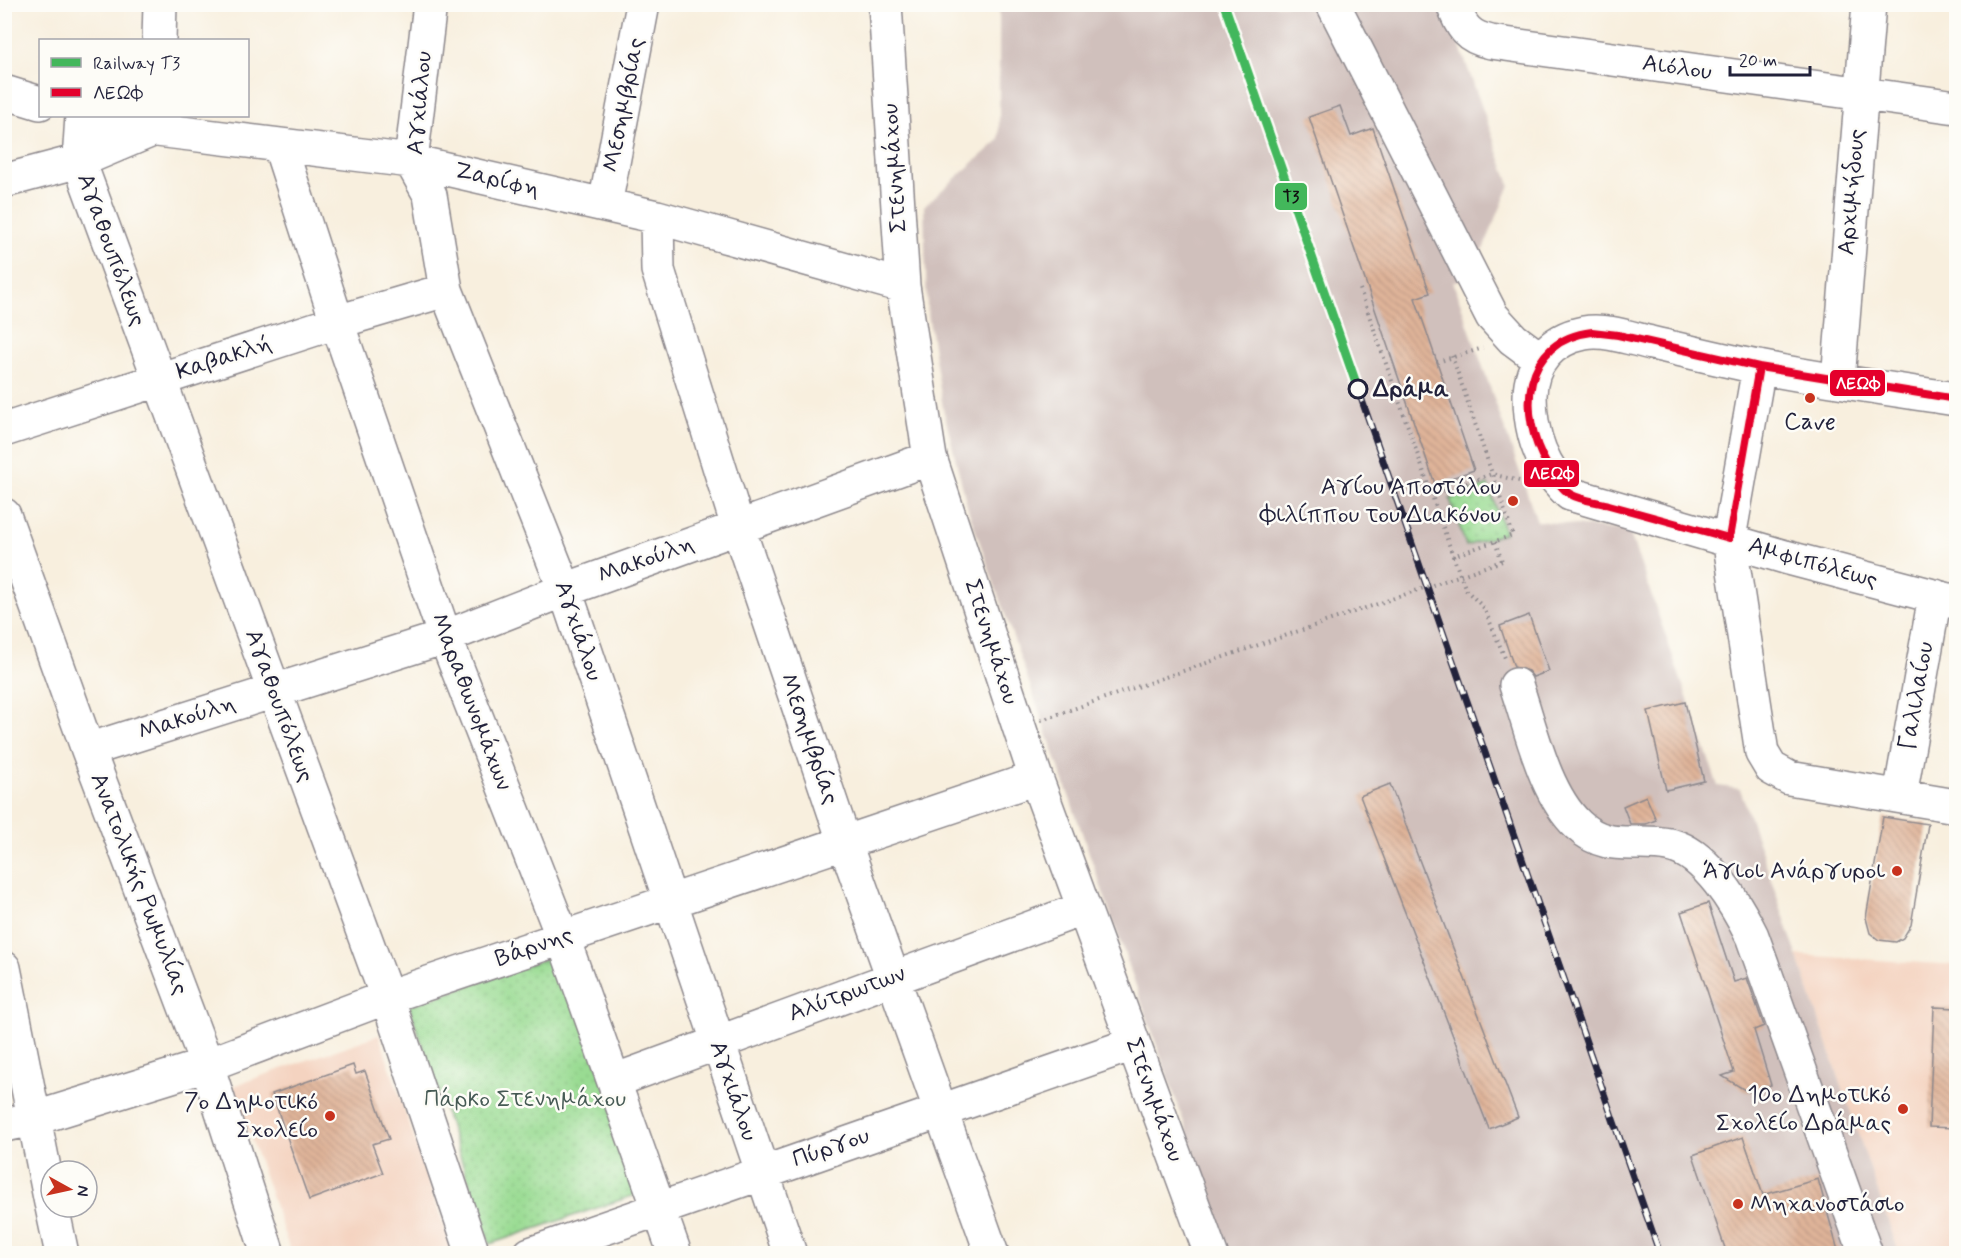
<svg xmlns="http://www.w3.org/2000/svg" width="1961" height="1258" font-family="Mynerve,sans-serif">
<style>
.built{fill:#f4d3c0}
.railway{fill:#d0c0bc}
.park{fill:url(#park-dots);stroke:#5e7e66;stroke-width:1.5}
.building{fill:url(#building-back-hatch)}
.lines{fill:none;stroke-linecap:round;stroke-linejoin:round}
.minor-casing{stroke:#8d888c;stroke-width:36}
.path{stroke:#8d888c;stroke-width:4;stroke-dasharray:1.5 4.5;stroke-linecap:butt}
.minor{stroke:#fff;stroke-width:33}
.rail-casing{stroke:#22223b;stroke-width:7}
.rail{stroke:#fdfcf7;stroke-width:4.5;stroke-dasharray:14;stroke-linecap:butt}
.path-bridge{stroke:#8d888c;stroke-width:4;stroke-dasharray:1.5 4.5;stroke-linecap:butt}
.bus-1-casing{stroke:#fdfcf7;stroke-width:12}
.bus-1{stroke:#e4002b;stroke-width:8}
.rail-1-casing{stroke:#fdfcf7;stroke-width:14}
.rail-1{stroke:#43b75b;stroke-width:9}
.stop-dot{fill:#fdfcf7;stroke:#22223b;stroke-width:3}
.poi-dot{fill:#c8321e;stroke:#fdfcf7;stroke-width:2}
.labels{text-anchor:middle;dominant-baseline:central;stroke-width:5;stroke-linejoin:round;paint-order:stroke}
.street-label{font-size:24px;fill:#22223b;stroke:#fdfcf7}
.stop-label{font-size:24px;font-weight:bold;fill:#22223b;stroke:#fdfcf7;text-anchor:start}
.poi-label{font-size:24px;fill:#22223b;stroke:#fdfcf7;text-anchor:end}
.park-label{font-size:24px;fill:#465a55;stroke:#fdfcf7}
.line-badge{stroke:#fdfcf7;stroke-width:2}
.badge-label{font-size:16px;text-anchor:middle;font-weight:bold;fill:#fff}
.pale-badge-label{font-size:16px;text-anchor:middle;font-weight:bold;fill:#111}
</style>
<defs>
<pattern id="park-dots" width="8" height="8" patternUnits="userSpaceOnUse" patternTransform="scale(1.5)"><rect width="8" height="8" fill="#99db92"/><path d="M2 2h.1M6 6h.1" fill="none" stroke="#84bc7f" stroke-width="1.8" stroke-linecap="round"/></pattern>
<pattern id="building-back-hatch" width="6" height="6" patternUnits="userSpaceOnUse" patternTransform="scale(1.5)"><rect width="6" height="6" fill="#dfb499"/><path d="M-1 5l2 2M0 0l6 6M5-1l2 2" fill="none" stroke="#bf9a85"/></pattern>
</defs>
<rect width="100%" height="100%" fill="#fdfcf7"/>
<filter id="ink" filterUnits="userSpaceOnUse"><feTurbulence type="fractalNoise" baseFrequency=".0167" numOctaves="2"/><feDisplacementMap in="SourceGraphic" scale="12" xChannelSelector="R" yChannelSelector="G"/><feConvolveMatrix kernelMatrix="1 2 1 2 8 2 1 2 1" color-interpolation-filters="sRGB"/></filter>
<filter id="wash" filterUnits="userSpaceOnUse"><feTurbulence type="fractalNoise" baseFrequency=".008" numOctaves="4" result="noise"/><feDisplacementMap in="SourceGraphic" scale="24" xChannelSelector="R" yChannelSelector="G"/><feGaussianBlur stdDeviation="1.35" result="paint"/><feColorMatrix in="noise" values="0 0 0 0 0 0 0 0 0 0 0 0 0 0 0 0 0 1.4 0 .05"/><feComposite in="paint" operator="in"/></filter>
<g filter="url(#wash)">
<rect width="100%" height="100%" fill="#f8efde"/>
<path class="built" d="M1797,955l159,10v288h-57z
M379,1035l74,218h-162l-58,-167z"/>
<path class="railway" d="M999,5h446l65,180 -38,91 -19,6 84,239 92,10 89,255 22,3 159,464h-669l-262,-744 -25,-101 -16,-101 -3,-101 75,-66z"/>
<path class="park" d="M1488,485l17,48 -39,13 -16,-47z
M560,954l81,239 -151,51 -81,-238z"/>
<g id="blocks">
<path class="building" d="M1340,106l11,30 22,-8 57,165 -15,5 59,172 -39,14 -126,-367z
M1529,615l20,56 -16,6 -5,-6 -14,-4 -14,-41z
M1685,702l19,79 -38,9 -18,-79z
M1390,784l128,333 -29,12 -129,-333z
M1646,796l10,24 -10,4h-16l-7,-18z
M1883,817l45,7 -17,101 -8,13 -7,4 -17,-2 -9,-7 -4,-15z
M1708,903l26,79 13,-4 17,48 -10,4 17,55 -23,7 -26,-16 12,-4 -53,-160z
M1934,1007l22,1v120l-27,-1z
M353,1065l3,9 9,-3 24,68 -17,5 11,29 -74,27 -37,-106z
M1743,1137l20,58 55,-16 21,75h-112l-34,-99z"/>
</g>
</g>
<g filter="url(#ink)">
<use href="#blocks" fill-opacity="0" stroke="#8d888c" stroke-width="1.5"/>
<g class="lines">
<g class="minor-casing">
<path id="minor" d="M430,4l-19,157 19,34 16,95 119,300 225,664
M885,4l18,282 27,172 106,320 175,476
M1333,4l159,312 21,23 27,20
M1453,4c8,23 14,33 38,38l465,65
M159,40l1,-36
M4,92l36,11
M82,116l-3,45 308,836 86,257
M83,116l74,14 254,31 246,56 246,69
M280,146l57,176 108,315 118,301 112,316
M4,181l75,-20 78,-33
M605,205l38,-201
M657,217l1,53 80,257 106,314 148,413
M1759,367l-30,171 33,215 9,15 18,10 167,28
M1838,380l31,-376
M1956,399c-65,-10 -132,-19 -198,-32 -36,-7 -71,-16 -107,-24 -21,-5 -46,-14 -67,-10 -32,6 -54,30 -54,63 0,38 12,72 40,98l215,63 171,45
M4,430l333,-108 109,-32
M4,515l84,235 119,315 61,189
M1516,685c15,43 28,108 62,140 30,28 56,13 91,20 37,7 68,61 83,91l114,318
M88,750l357,-113 120,-47 365,-132
M1900,796l35,-200
M4,968l47,235
M614,1081l468,-172
M4,1125l29,-6 174,-54 180,-68 649,-219
M52,1207l10,47
M530,1254l603,-210"/>
</g>
<path class="path" d="M1360,289l93,267 60,-21 -61,-179
M1437,362l46,-14
M1432,495l60,-21 31,8
M1495,542l7,19
M1453,556l13,34 18,18 21,50"/>
<use href="#minor" class="minor"/>
<g class="rail-casing">
<path id="rail" d="M1358,389l302,865"/>
</g>
<use href="#rail" class="rail"/>
<path class="path-bridge" d="M1041,720l461,-159"/>
<g class="bus-1-casing">
<path id="bus-1" d="M1592,332l26,3 141,32 -30,171c-40,-11 -80,-22 -120,-33 -11,-3 -29,-5 -39,-11 -10,-6 -18,-20 -23,-29 -30,-51 -25,-125 45,-133z
M1759,367l197,32"/>
</g>
<use href="#bus-1" class="bus-1"/>
<g class="rail-1-casing">
<path id="rail-1" d="M1224,4l134,385"/>
</g>
<use href="#rail-1" class="rail-1"/>
</g>
</g>
<circle class="stop-dot" cx="1358" cy="389" r="9"/>
<g class="poi-dot">
<circle cx="1810" cy="398" r="6"/>
<circle cx="1513" cy="501" r="6"/>
<circle cx="1897" cy="871" r="6"/>
<circle cx="1903" cy="1109" r="6"/>
<circle cx="330" cy="1116" r="6"/>
<circle cx="1738" cy="1204" r="6"/>
</g>
<g class="labels">
<g class="street-label">
<text transform="translate(1677 68) rotate(8)">Αιόλου</text>
<text transform="translate(420 103) rotate(-85)">Αγχιάλου</text>
<text transform="translate(624 105) rotate(-79)">Μεσημβρίας</text>
<text transform="translate(895 168) rotate(-94)">Στενημάχου</text>
<text transform="translate(497 180) rotate(13)">Ζαρίφη</text>
<text transform="translate(1852 192) rotate(-85)">Αρχιμήδους</text>
<text transform="translate(111 250) rotate(70)">Αγαθουπόλεως</text>
<text transform="translate(224 358) rotate(-18)">Καβακλή</text>
<text transform="translate(646 560) rotate(-20)">Μακούλη</text>
<text transform="translate(1813 563) rotate(16)">Αμφιπόλεως</text>
<text transform="translate(578 631) rotate(71)">Αγχιάλου</text>
<text transform="translate(991 642) rotate(72)">Στενημάχου</text>
<text transform="translate(1917 696) rotate(-80)">Γαλιλαίου</text>
<text transform="translate(471 702) rotate(69)">Μαραθωνομάχων</text>
<text transform="translate(279 706) rotate(70)">Αγαθουπόλεως</text>
<text transform="translate(187 718) rotate(-18)">Μακούλη</text>
<text transform="translate(809 739) rotate(71)">Μεσημβρίας</text>
<text transform="translate(139 884) rotate(69)">Ανατολικής Ρωμυλίας</text>
<text transform="translate(534 947) rotate(-19)">Βάρνης</text>
<text transform="translate(847 994) rotate(-20)">Αλύτρωτων</text>
<text transform="translate(733 1091) rotate(71)">Αγχιάλου</text>
<text transform="translate(1154 1100) rotate(70)">Στενημάχου</text>
<text transform="translate(831 1148) rotate(-19)">Πύργου</text>
</g>
<g class="stop-label">
<text x="1373" y="389">Δράμα</text>
</g>
<g class="poi-label">
<text x="1810" y="422" text-anchor="middle">Cave</text>
<text x="1501" y="487">Αγίου Αποστόλου<tspan x="1501" dy="28">Φιλίππου του Διακόνου</tspan></text>
<text x="1885" y="871">Άγιοι Ανάργυροι</text>
<text x="1891" y="1095">10ο Δημοτικό<tspan x="1891" dy="28">Σχολείο Δράμας</tspan></text>
<text x="318" y="1102">7ο Δημοτικό<tspan x="318" dy="28">Σχολείο</tspan></text>
<text x="1750" y="1204" text-anchor="start">Μηχανοστάσιο</text>
</g>
<g class="park-label">
<text x="525" y="1099">Πάρκο Στενημάχου</text>
</g>
</g>
<g class="line-badge">
<rect x="1274" y="182" width="34" height="29" rx="6" fill="#43b75b"/>
<rect x="1829" y="369" width="57" height="28" rx="6" fill="#e4002b"/>
<rect x="1523" y="459" width="57" height="29" rx="6" fill="#e4002b"/>
</g>
<g class="badge-label">
<text x="1858" y="389">ΛΕΩΦ</text>
<text x="1552" y="479">ΛΕΩΦ</text>
</g>
<g class="pale-badge-label">
<text x="1291" y="202">T3</text>
</g>
<rect width="1961" height="1258" fill="none" stroke="#fdfcf7" stroke-width="24"/>
<rect x="39" y="39" width="210" height="78" fill="#fdfcf7" stroke="#a5a5ac" stroke-width="1.5"/>
<rect x="51" y="58" width="30" height="9" fill="#43b75b" stroke="#a5a5ac" stroke-width="1.5"/>
<text x="93" y="69" font-size="18" fill="#22223b">Railway T3</text>
<rect x="51" y="88" width="30" height="9" fill="#e4002b" stroke="#a5a5ac" stroke-width="1.5"/>
<text x="93" y="99" font-size="18" fill="#22223b">ΛΕΩΦ</text>
<g transform="translate(69 1189) rotate(98)"><circle r="28" fill="#fdfcf7" stroke="#a5a5ac" stroke-width="1.5"/>
<path d="M0-4.5L10 22L0 15L-10 22Z" fill="#c8321e"/>
<text y="-9" font-size="16" font-weight="bold" text-anchor="middle" fill="#22223b">N</text>
</g>
<path d="M1730 66v9h80v-9" fill="none" stroke="#22223b" stroke-width="3"/>
<text x="1739" y="66" font-size="18" fill="#22223b" stroke="#fdfcf7" stroke-width="4.5" paint-order="stroke">20 m</text>
</svg>
